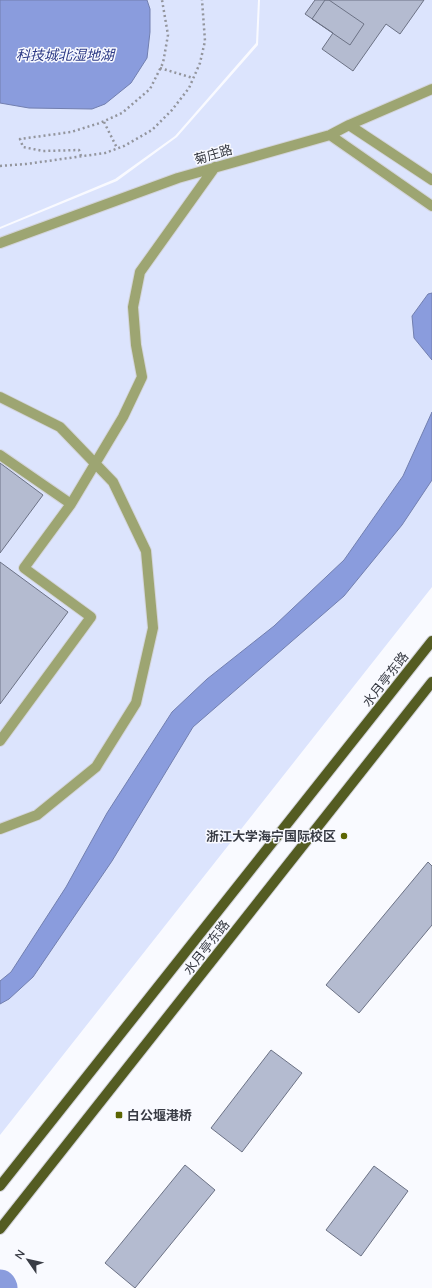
<svg xmlns="http://www.w3.org/2000/svg" width="432" height="1288" font-family="Lato,'Noto Sans SC',sans-serif">
<style>
.green{fill:#dce4fd}
.water{fill:#8a9cdd;stroke:#727faf}
.lines{fill:none;stroke-linecap:round;stroke-linejoin:round}
.river{stroke:#8a9cdd;stroke-width:33}
.building{fill:#b4bbd0;stroke:#6c7285}
.minor-casing{stroke:#d3d4da;stroke-width:12}
.major-casing{stroke:#d3d4da;stroke-width:12}
.path{stroke:#93959d;stroke-width:2.5;stroke-dasharray:2 3;stroke-linecap:butt}
.minor{stroke:#9da572;stroke-width:10}
.major{stroke:#545c22;stroke-width:10}
.poi-dot{fill:#5b6402;stroke:#f9faff;stroke-width:1.5}
.labels{text-anchor:middle;dominant-baseline:central;stroke-width:3;stroke-linejoin:round;paint-order:stroke}
.street-label{font-size:13px;fill:#393c45;stroke:#f9faff}
.poi-label{font-size:13px;font-weight:bold;fill:#393c45;stroke:#f9faff;text-anchor:end}
.water-label{font-size:14px;font-style:italic;fill:#2e3b87;stroke:#f9faff}
</style>
<rect width="100%" height="100%" fill="#f9faff"/>
<path class="green" d="M0,0h258l-2,43 -81,93 -60,43 -115,48z
M260,0h172v587l-432,548v-906l117,-48 60,-44 81,-92z"/>
<path class="water" d="M0,0h147l3,9v23l-3,26 -16,25 -26,21 -13,5 -63,-1 -29,-5z
M432,293v67l-18,-22 -2,-22 16,-22z
M432,412v68l-30,45 -58,71 -151,131 -81,134 -79,116 -24,22 -9,5v-23l11,-9 55,-85 41,-74 65,-101 35,-33 67,-53 70,-66 59,-84z"/>
<g class="lines">
<path class="river" d="M0,1286l1,2"/>
</g>
<path class="building" d="M315,0h109l-24,34 -14,-10 -33,47 -31,-22 11,-16 -28,-19z
M325,0h4l35,24 -14,21 -38,-26z
M0,463l43,32 -43,58z
M0,562l68,50 -68,92z
M428,862l4,4v59l-73,88 -33,-28z
M271,1050l31,23 -60,79 -31,-24z
M185,1165l30,25 -80,98 -30,-25z
M374,1166l34,25 -47,65 -35,-26z"/>
<g class="lines">
<g class="minor-casing">
<path id="minor" d="M349,125l83,55
M330,135l102,71
M0,243l178,-65 152,-43 19,-10 83,-36
M0,397l60,30 53,55 33,69 7,77 -17,75 -40,64 -59,48 -37,14
M0,455l71,49 -47,64 67,49 -91,124
M71,504l52,-87 19,-40 -6,-32 -3,-38 7,-35 75,-105"/>
</g>
<g class="major-casing">
<path id="major" d="M0,1186l432,-545
M0,1229l432,-547"/>
</g>
<path class="path" d="M160,68l33,10
M104,122l13,26
M81,156l-2,-6 -36,1 -20,-4 -3,-8 51,-7 29,-9 22,-10 28,-24 13,-26 5,-28 -6,-35
M0,166l26,-2 79,-11 19,-7 28,-16 20,-20 17,-22 11,-25 5,-22 -3,-41"/>
<use href="#minor" class="minor"/>
<use href="#major" class="major"/>
</g>
<g class="poi-dot">
<circle cx="344" cy="836" r="4"/>
<rect x="115" y="1111" width="8" height="8" rx="2"/>
</g>
<g class="labels">
<g class="street-label">
<text transform="translate(213 154) rotate(-16)">菊庄路</text>
<text transform="translate(385 679) rotate(-52)">水月亭东路</text>
<text transform="translate(206 947) rotate(-52)">水月亭东路</text>
</g>
<g class="poi-label">
<text x="336" y="836">浙江大学海宁国际校区</text>
<text x="127" y="1115" text-anchor="start">白公堰港桥</text>
</g>
<g class="water-label">
<text x="65" y="54">科技城北湿地湖</text>
</g>
</g>
<g transform="translate(28 1260) rotate(304)" stroke="#f9faff" stroke-width="3" paint-order="stroke">
<path d="M0-3L7 15L0 10L-7 15Z" fill="#393c45"/>
<text y="-6" font-size="11" font-weight="bold" text-anchor="middle" fill="#393c45">N</text>
</g>
</svg>
